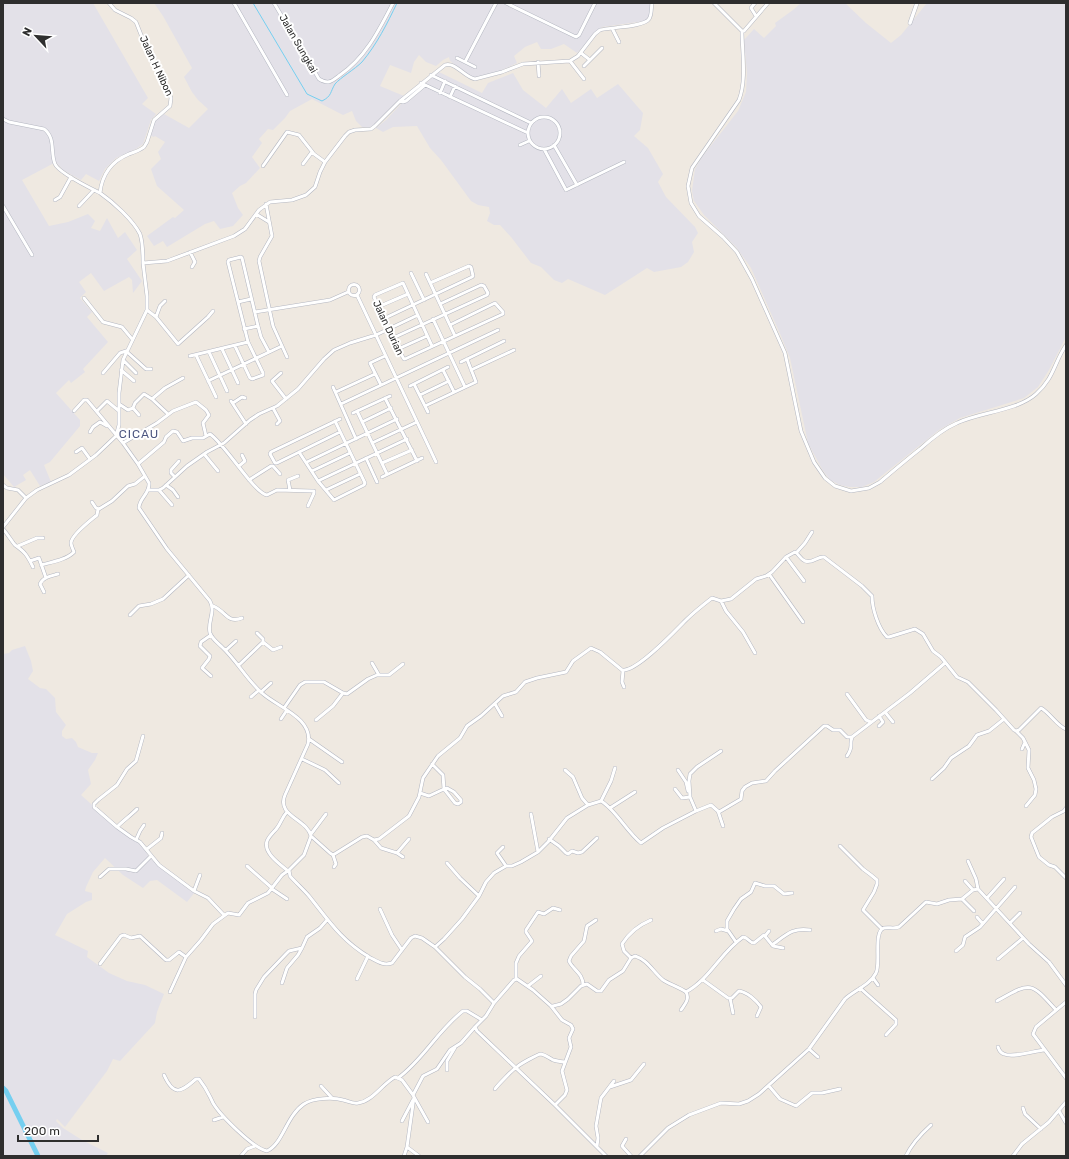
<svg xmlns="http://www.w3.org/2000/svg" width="1069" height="1159" font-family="Rubik,sans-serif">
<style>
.industrial{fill:#e3e1e8}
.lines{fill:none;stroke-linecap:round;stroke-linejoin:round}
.stream{stroke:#75cff0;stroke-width:1}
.river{stroke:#75cff0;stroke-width:5}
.minor-casing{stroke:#b4b7c1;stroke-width:4}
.tertiary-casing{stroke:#b4b7c1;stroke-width:4.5}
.minor{stroke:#fff;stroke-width:3}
.tertiary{stroke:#fff;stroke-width:3.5}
.labels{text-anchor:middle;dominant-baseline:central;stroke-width:4;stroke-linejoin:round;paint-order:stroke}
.street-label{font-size:10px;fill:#2e2e2e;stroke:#fff}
.quarter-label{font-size:12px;letter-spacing:1px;fill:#4d5680;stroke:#fff}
</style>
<rect width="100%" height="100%" fill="#efe9e1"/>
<path class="industrial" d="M3,3h90l55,95 -6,6 14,10 -5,6 -8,24 -7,5 -20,9 -11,11 -6,12 -13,-7 -5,6 -18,-10 -7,-8 -34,18 27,46 19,-4 20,-8 7,7 -4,7 9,3 7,-13 11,20 7,-6 12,18 -10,9 15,22 -9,12 -1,-13 -3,-3 -25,14 -13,-18 -12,9 7,10 -6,6 12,14 -5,5 21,25 -25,27 2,3 -14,11 -2,-3 -13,13 24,27v6l-30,36 -6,3 7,17 -11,4 -10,-16 -7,5 3,5 -12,7 -11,-13z
M154,3h497l-2,13 -4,5 -43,6 -25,26 -13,-9 -13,5h-10l-4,-7 -12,5 -11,9 3,7 -17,8 -24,6h-5l-21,-16 -1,-4 -6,3 -7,6 -10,-4 -7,-7 -5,7 -3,11 -21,-8 -10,21 24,10 -11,10 -14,16 -9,5h-8l-6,-6 -4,-10 -9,4 -31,-16 -22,12 -5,7 -12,12 -5,-1 -9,10 3,4 -10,14 8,11 -14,15 -6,3 -8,7 6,15 5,7 -10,11 -13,3 -6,-8 -9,3 -38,23 -4,-6 -9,5 -7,-10 26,-19 2,1 9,-8 -27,-24 -6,-17 10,-10 -3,-7 7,-10 -10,-6 -1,1 -3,-1 3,-13 3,-4 7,-5 25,14 19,-19 -10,-9 -6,-8 -8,-15 8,-9 -29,-52z
M801,3h44l21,20 25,20 10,-8 26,-32h139v334l-17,33 -11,17 -14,11 -64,20 -21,12 -65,52 -12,5h-13l-9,-2 -10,-5 -8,-11 -14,-26 -18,-85 -9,-22 -30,-68 -15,-21 -32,-32 -10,-14 -2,-10 3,-22 7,-12 36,-46 8,-19 1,-19 -3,-33 10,-11 10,9 12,-12 -1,-3 18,-13z
M439,72l43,21 6,-10 25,-10 10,17 23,18 16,-19 9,14 20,-14 6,9 21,-14 25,29 -3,17 -6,6 14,12 15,26 -5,8 8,15 29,30 3,6 -6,9 2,10 -6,10 -7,5 -27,5 -7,-4 -42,27 -37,-16 -6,4 -8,-3 -13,-13 -10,-4 -20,-26 -11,-12h-6l-7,-4 3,-8 -1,-6 -11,-2 -7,-4 -30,-41 -11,-12 -13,-22 -24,1 -10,5 -7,-4 10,-8 15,-16z
M25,646l6,15 2,10 -5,8 12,9 6,1 9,9 1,14 10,13 -4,6v5l4,3 6,-1 4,4 2,5 14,6h6l-3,7 -7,10 3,14 -10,11 27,24 33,26 9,13 15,13 30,21 -8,10 -30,-22 -7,1 -7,7 -20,-13 -18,-17 -12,14 -7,15 -1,4 7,2v7l-6,2 -19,12 -12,21 33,16 -1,6 22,16 18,8 18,4 19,9 -7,18 -2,11 -35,38 -7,-2 -6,12 -42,56 -8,-8 -1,2 7,7 19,12 26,13 -2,3h-103v-502l6,-1 3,-3z"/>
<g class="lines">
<path class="stream" d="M253,3l54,91 15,7c10,-5 8,-9 13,-17 5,-6 20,-15 27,-22 15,-18 25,-38 35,-59"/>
<path class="river" d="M3,1088l3,3 32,65"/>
<g class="minor-casing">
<path id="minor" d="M109,3l6,7 16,8 5,4 15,38 13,20 7,18 -1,8 -16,14 -7,22 -3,5c-4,3 -9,5 -15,7 -17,7 -27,20 -29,39 13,9 33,27 40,41 3,9 3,20 3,29
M234,3l53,92
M274,3l45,76c10,6 13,2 21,-4 26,-18 39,-45 53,-72
M506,3l70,34 3,-2 16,-32
M714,3l28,28h2l24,-28
M755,3l-4,5 5,8
M612,28l7,14
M742,31c0,22 5,48 -3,69l-47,68 -4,18 3,17 8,13 24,21 14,15 15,27 33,74 16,78 13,31 11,16 10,8 16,5 18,-3 11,-6c13,-11 26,-22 40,-33 11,-10 23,-20 37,-26 23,-11 60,-12 79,-29 18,-16 18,-31 30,-49
M581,53l9,7
M457,58l18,9
M570,61l14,18
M465,62l31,-59
M538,62l1,14
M584,66l18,-18
M431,75l100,48
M421,83l107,50
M440,93l5,-12
M450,97l5,-11
M400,101l3,1 3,-1 19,-16
M528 133a16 16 0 1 1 32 0a16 16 0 1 1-32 0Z
M3,119l6,3 35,7c12,9 6,23 11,35 4,9 35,24 45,29
M520,145l9,-4
M554,145l23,40
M544,149l22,41 58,-28
M303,164l9,-12
M263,166l24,-34 12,3 15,19 11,8
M55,200l5,-3 11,-20
M266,204l6,32 -12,21 -1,4 14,65 14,31
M3,206l29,49
M79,206l15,-16
M256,214l13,8
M190,252l5,10 -3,5
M411,273l13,27
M426,274l29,62
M348.5 290a5.5 5.5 0 1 1 11 0a5.5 5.5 0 1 1-11 0Z
M357,295l79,167
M84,298l19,24 19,5 10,12
M238,302l13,-3
M378,307l30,-13
M147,310l9,7 22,27 30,-27 5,-6
M255,312l75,-12 18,-8
M156,317l4,-11 5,-5
M383,319l89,-42 1,-1 -2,-9 -2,-1 -39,17
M433,319l32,68
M244,329l14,-3
M393,338l94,-43 1,-2 -4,-7 -3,-1 -41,19
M235,346l15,32 2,1 11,-4v-2l-15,-31 -20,-80 1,-2 12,-3 1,1 16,68 3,11 8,15
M432,346l-29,-63 -28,12 -1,2 24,52 6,10h1l98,-45v-2l-8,-9 -45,22
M222,349l16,34
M398,349l29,-13
M126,351l20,18h5
M209,352l18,39
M196,355l20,42
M190,356l58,-14
M123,360l13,13
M461,362l43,-21
M121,370l13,11
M443,370l11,22
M471,370l43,-20
M103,373l17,-20 6,-2
M281,373l-9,8 14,18
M208,381l74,-35
M414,384l14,28
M381,385l-11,-22 15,-7
M410,386l38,-19
M333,387l23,52
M336,392l39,-18
M420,395l29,-14
M385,398l32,63
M152,399l16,15
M231,401l15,23
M233,403l9,-6 3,1
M119,404l9,6 5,-2 6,7
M341,404l157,-74
M425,406l51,-24 -9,-23
M133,408l2,-5 9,-9 8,5 13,-11 18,-10
M273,408l7,13 -3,3
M74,411l10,-11h3l36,43 15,21 11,19c1,11 -10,15 -10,25l28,41 43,52c6,11 -3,21 0,32 2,6 8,10 12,14 15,14 25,33 40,46 15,14 52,25 46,51l-23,51c-9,21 22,24 26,41l-7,19 -15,15 1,6c6,7 13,13 19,20 20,25 32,44 60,61 8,4 14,9 23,6l19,-25 4,-2 7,2 13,9 30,30 15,12 14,14 -8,13 -11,11 2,4 78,74 51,51
M97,411l10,-10 12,10
M357,411l30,63
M353,413l37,-17
M340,419l-69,33 -1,2 5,9h2l63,-31
M362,422l29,-14
M90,432l3,-5 7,-5 7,4
M123,443l34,-20 16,-12 23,-9 10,8 3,5 -6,8 3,13
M372,443l45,-21
M76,452l6,-4 8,11
M299,452l19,29 16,19 30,-15 1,-2 -30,-62
M204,454l14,17
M366,458l11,24
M307,462l90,-43
M382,463l30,-13
M138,464l26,-22 2,-5 7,-6 4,1 6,9 9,-3h11l7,-4c15,10 44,59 57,61l10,-5 35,1h2v2l-6,13
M239,466l6,-5 -3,-6
M312,471l38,-18
M175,477l-4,-4v-3l8,-9
M382,477l40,-19
M249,480l22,-14h2l7,8
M318,481l89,-42
M3,485l4,3 11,2 8,8
M166,485l7,5 5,7
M149,490h10l4,-2 24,-22 20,-14 17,-9 26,-23 9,-6 18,-8 21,-17 26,-30 10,-9 16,-7 26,-8 42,-20
M159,490l13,15
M290,490l-2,-10 10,-4
M326,490l34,-16
M92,502l4,6 3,1 13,-8 16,-15 7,-2 10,-8
M3,527l23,-29 11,-8 32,-15 27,-20 20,-19 3,-11v-32l4,-33 24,-50v-14l-4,-33 24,-2 67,-25 11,-7 14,-19 11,-8 22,-2 14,-5 9,-8 5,-15 5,-10 20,-26 4,-4 6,-2 16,-1 4,-3 25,-25 45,-36c11,-3 19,12 30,14l27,-7 21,-8 47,-3 8,-5 17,-22 5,-4c11,-3 44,-3 49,-11 3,-4 2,-11 3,-16
M3,529c3,3 10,14 12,16 10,7 12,10 18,22
M18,546l19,-8h6
M797,552l8,-9 7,-11
M786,557l18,24
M30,561l9,-3 7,20
M41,565c11,-3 25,-5 33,-13 -1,-3 -3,-6 -3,-9 0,-8 20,-23 26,-28l1,-6
M769,574l34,48
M44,592l-4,-8c3,-7 11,-8 18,-10
M721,601l5,10 17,21 12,21
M213,606c13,5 14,18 29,12
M130,615l9,-9 12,-2 12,-5 26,-24
M211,635l-10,7 -1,4 10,10 -1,3 -7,9 9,8
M263,642l10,8 8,-3
M226,650l10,-9
M372,663l7,12
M239,665l24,-23v-3l-6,-6
M623,671l-1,11 2,5
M261,692l10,-9
M847,694l19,26 5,2
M251,697l8,-7
M495,704l7,12
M284,708l16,-23 5,-3h19l19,11 4,1 21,-15 9,-4h12l14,-11
M885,712l8,10
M281,719l6,-9
M316,720l17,-14 10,-13
M879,726l4,-4 -4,-6
M1016,731l7,7 6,12 -1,18 6,12 2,9 -1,6 -9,11
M143,736l-7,25 -9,8 -10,16 -19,15 -4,4v3l23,20 14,10 9,5 19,23 35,26 14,7 16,17
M309,739l33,23
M1022,749l3,-7
M847,756c7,-10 2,-10 5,-19
M302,759l23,11 14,13
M432,764l11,11 1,14
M565,770l8,7 9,21 6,7
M678,770l8,12 2,9
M932,779l12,-11 7,-10 18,-12 8,-11 12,-4 15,-12
M444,789l11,14 3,1 3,-2v-2l-7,-8 -7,-4 -3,2
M675,789l7,9 8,-1
M420,793l9,3 15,-7
M601,801l10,-20 4,-13
M610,808l25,-16
M1066,808l-2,3 -12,6 -20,16 -1,4 8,20 10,8 6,2 11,11
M696,811l-6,-14 -1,-16 1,-7 7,-7 24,-16
M718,811l5,15
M287,812c-5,5 -6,11 -10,16 -3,4 -8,8 -10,13 -4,12 13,23 21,30
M531,814l7,38
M117,827c7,-7 13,-11 20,-18
M311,834l15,-20
M311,836l19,17 3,2 29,-18 5,-1 7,4 5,-1 30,-23 10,-19 4,-19 15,-22 22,-18 7,-12 14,-10 22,-20 13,-4 9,-10 12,-4 29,-6 7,-11 18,-13 9,4 22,18c14,3 54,-40 64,-50 8,-8 17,-15 26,-22l9,3 10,-2 25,-20 10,-3 6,-4 14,-15 9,-5c4,2 5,7 10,9 7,3 13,-5 19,-4l38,29 10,10c0,12 6,32 15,41h2l26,-8 8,5 10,17 8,6 16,20 11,5 28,28 18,20 2,1 3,-1 22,-22c9,5 17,19 25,21
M549,839l10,7 7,7 2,1 4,-3 6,2 4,-1 15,-14
M136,840l4,-9 4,-6
M374,840l7,8 16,5 12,-14
M840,846l23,23 8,6 6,5v4l-3,8 -11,18 19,19
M503,847l-6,6 9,13
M147,849l14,-11 1,-5
M397,853l6,4
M333,855l3,9 -2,3
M968,861l8,18 2,10
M447,863l13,15 19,18
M247,866l25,22
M100,877l9,-8h17l10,2 15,-15
M965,881l8,9
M272,889l15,10
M194,891l6,-16
M987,898l17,-19
M962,899l12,12
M380,909l12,26 10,15
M977,917l5,6
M1010,923l10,-10
M716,931l5,-2 7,2
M765,936l4,-5
M736,942l-9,-13v-8l7,-12 7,-10 10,-7 4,-9 10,3h9l10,8 8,-1
M772,945c14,-10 21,-18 38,-15
M435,947l9,-8 18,-20 17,-23 7,-14 8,-9 12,-7h6l9,-4 17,-10 10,-10 19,-24 21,-13 13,-4c14,8 26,31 40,42l22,-15 33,-17 15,-6 8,7 22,-13 1,-8 3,-4 7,-4 14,-2 9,-10 49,-45h3l6,4h7l7,7h5l58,-44 35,-30
M956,951l7,-6 2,-8 15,-10 35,-40
M631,958l-7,-7 -2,-7c7,-11 17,-19 29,-24
M998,959l25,-21
M100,964l21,-28 3,-1 7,3 9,-2 26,24h3l10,-8 7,5 15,-17 12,-16 15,-11 11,2 9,-12 20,-10 14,-18 7,-5
M873,978l5,7
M357,979l11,-23
M516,979v-16l3,-7 13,-15 -6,-9v-2l12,-18 6,2 9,-6 7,2
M703,980l25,18h4l7,-7c8,1 17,9 22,16l-4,9
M282,983l5,-15 11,-13 4,-7
M583,985c0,-12 -10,-15 -14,-24l2,-5 13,-15 3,-15 9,-6
M528,986l13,-10
M860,988l36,32v4l-10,11
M170,992l16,-35
M730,998l3,15
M997,1001c34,-19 33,-20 59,9
M1066,1002l-30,25 -3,7 33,44
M494,1003l20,-23 3,-1 16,11 18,16h2l8,-2 7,-5 13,-13 6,-2 10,7h4l8,-11 14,-9 8,-13 4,-2c13,4 18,16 28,24 6,4 16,7 23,12 24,-13 35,-40 57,-55 5,0 6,6 11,6l10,-8 9,11 10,2
M551,1006l11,14 9,5 2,4 -4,9 2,9 -9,24 5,19 -2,5 -10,10
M681,1010c4,-6 9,-11 5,-18
M255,1017v-23l1,-4 8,-13 22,-23 3,-3 13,-3 5,-11 13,-9 7,-8
M998,1047c1,3 2,6 6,7 9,4 30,-3 40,-4
M809,1049l9,8
M447,1070v-9l9,-15
M164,1075c10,22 17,17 32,4h3c8,10 9,14 14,24 7,12 41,46 54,48 16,-7 19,-35 37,-47 9,-6 29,-7 39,-4 5,1 9,4 15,3 15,-2 24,-19 37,-26l7,3 11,15
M398,1078c25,-18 40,-48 65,-67h4l15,9
M321,1086l11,12
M769,1086l11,13 16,7 16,-13h10l18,-4
M610,1087l21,-7 13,-16
M495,1089c2,-3 18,-20 22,-22 3,-3 21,-13 24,-13 5,1 8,4 12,6 4,1 8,2 12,2
M414,1097l14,25
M1023,1108l2,6 16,15
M1059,1111l7,12
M214,1120l9,-3
M402,1121l11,-21
M626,1139l-4,7 9,10
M597,1146l1,-8 -2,-12 5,-28 13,-17
M407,1147l12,9
M241,1156l6,-7 8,-3
M404,1156l3,-9 7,-50 -1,-2 10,-19 14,-7 13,-19 11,-7 14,-16
M640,1156l28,-28 21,-13 32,-12 18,1 9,-3 11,-7 50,-45 36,-50c10,-9 25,-14 31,-26 5,-9 -3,-42 8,-45 5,-1 10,1 15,-1l27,-25 11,2 12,-4 13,-1 11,-9 5,-1 51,55 20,18 17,23
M906,1156c6,-13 15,-22 25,-31
M1013,1156l9,-12 27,-22 17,-20"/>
</g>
<g class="tertiary-casing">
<path id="tertiary" d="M910,23l7,-20"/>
</g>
<use href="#minor" class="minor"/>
<use href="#tertiary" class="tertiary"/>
</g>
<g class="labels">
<g class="street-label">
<text transform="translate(298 44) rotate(60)">Jalan Sungkai</text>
<text transform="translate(156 66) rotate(65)">Jalan H Nibon</text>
<text transform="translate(388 328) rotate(65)">Jalan Durian</text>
</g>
<g class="quarter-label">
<text x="139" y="434">CICAU</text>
</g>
</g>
<rect width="1069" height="1159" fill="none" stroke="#2e2e2e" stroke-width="8"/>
<g transform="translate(36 36) rotate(296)" stroke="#ffffff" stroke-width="3" paint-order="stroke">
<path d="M0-3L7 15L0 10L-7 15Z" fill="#2e2e2e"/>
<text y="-6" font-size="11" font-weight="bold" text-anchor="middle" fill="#2e2e2e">N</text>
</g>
<path d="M18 1135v6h80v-6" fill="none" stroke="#2e2e2e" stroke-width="2"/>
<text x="24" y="1135" font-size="12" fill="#2e2e2e" stroke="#ffffff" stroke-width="3" paint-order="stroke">200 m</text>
</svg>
